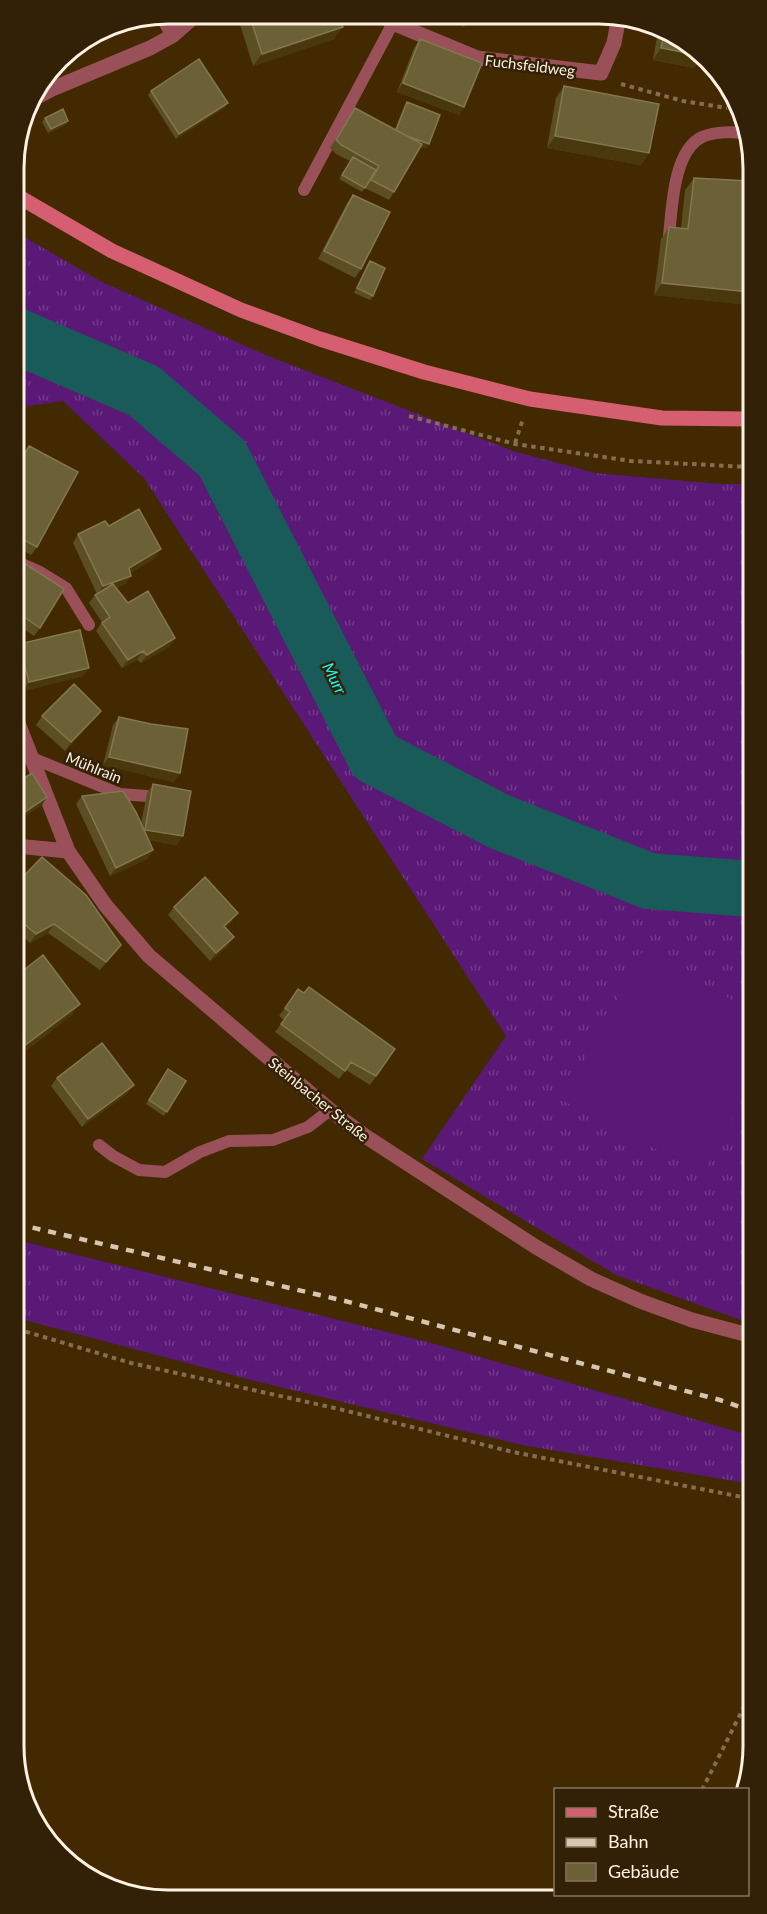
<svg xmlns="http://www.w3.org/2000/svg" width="767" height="1914" font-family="Lato,sans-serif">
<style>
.grass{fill:url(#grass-tufts)}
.garden{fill:#5a1877}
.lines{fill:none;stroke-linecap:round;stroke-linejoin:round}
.river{stroke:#185b59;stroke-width:56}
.path{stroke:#836e4f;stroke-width:4;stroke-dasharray:4.5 4.5;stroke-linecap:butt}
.lane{stroke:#9a5059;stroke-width:12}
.street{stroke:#9a5059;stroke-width:15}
.secondary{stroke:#d55e70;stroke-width:15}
.rail{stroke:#d5c6b1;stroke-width:4.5;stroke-dasharray:8 8;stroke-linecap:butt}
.wall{fill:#5a4e22}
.shaded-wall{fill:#49380c}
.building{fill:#6c6037;stroke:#837752;stroke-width:1.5}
.labels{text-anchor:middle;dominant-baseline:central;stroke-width:5;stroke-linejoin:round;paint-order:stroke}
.street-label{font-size:15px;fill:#fff2e3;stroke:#332107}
.water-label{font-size:16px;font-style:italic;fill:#12fefb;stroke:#332107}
.rim{fill:none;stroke:#fff2e3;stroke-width:3}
</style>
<defs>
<pattern id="grass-tufts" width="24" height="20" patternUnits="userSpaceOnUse" patternTransform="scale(1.5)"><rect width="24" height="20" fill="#5a1877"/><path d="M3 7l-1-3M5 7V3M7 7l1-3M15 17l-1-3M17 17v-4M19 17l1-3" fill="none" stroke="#733a8a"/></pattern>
</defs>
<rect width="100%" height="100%" fill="#422901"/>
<path class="grass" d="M14,231l86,50 168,75 245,95 82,22 125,11h29l2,526 -110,-57 62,220 48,-92 1,243 -136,-49 -194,-116 84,-123 -362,-558 -81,-77 -48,7z
M17,1240l422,105 313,91v48l-230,-39 -271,-65 -234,-62z"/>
<path class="garden" d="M641,953l110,57v71l-48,93 -139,-73z"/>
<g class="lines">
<path class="river" d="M14,335l130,56 78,67 153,299 123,64 151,60 102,8"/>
<path class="path" d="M621,84l62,17 44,7
M409,416l106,28 116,17 118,6
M515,443l8,-24
M17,1329l114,34 208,46 174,43 239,47
M702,1790l51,-101"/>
<path class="lane" d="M160,15l12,21
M304,190l89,-167
M669,236c3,-27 4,-85 33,-99 15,-6 31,-5 46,-4
M15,561l25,11 26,16 23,37
M32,758l88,36 27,2
M99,1145l14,11 26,14 26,2 35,-20 29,-11 44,-1 35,-13 22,-17"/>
<path class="street" d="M381,15l12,8 84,35 124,15 13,-30 5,-27
M29,101l23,-12 98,-41 22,-12 25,-22
M16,718l52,133 38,55 43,50 181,154 35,26 171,111 55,32 49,22 52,19 60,16
M16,846l52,5"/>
<path class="secondary" d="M14,194l98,57 129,59 79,29 104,33 106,27 132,19 87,1"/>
<path class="rail" d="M17,1224l328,77 375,99 32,11"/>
</g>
<path class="wall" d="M241,14l98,1 -5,24 -81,27 -15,-48z
M440,15h30l-6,12z
M658,31l43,21 1,4 -8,12 -41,-8z
M420,39l44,68 -5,8 -62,-23 17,-44z
M564,86l85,67 -8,12 -94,-17 9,-50z
M151,91l77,12 -3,4 -49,32 -28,-44z
M407,102l19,46 -5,-1 -32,53 -24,-12 -3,4 -23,-13 11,-18 -14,-7 -6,-6 25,-40 40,21 9,-22z
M45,118l23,3 -3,4 -17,8 -6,-11z
M694,178l54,3 1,124 -95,-10 7,-56 8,-12 12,1 4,-38z
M353,195l8,74 -6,9 -37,-19 29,-56z
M370,261l3,35 -3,4 -16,-7 13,-28z
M29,446l8,101 -6,8 -16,-9v-81l2,1z
M109,526l46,32 -25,15 1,3 -6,8 -9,4 12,15 47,35 -6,9 -28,16 -4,-3 -15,8 -26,-37 6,-9 -13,-19 6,-8 2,-1 -24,-51 5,-9z
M15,574l25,54 -6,8 -19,-13z
M19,644l64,32 -60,15 -8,-31v-10z
M101,711l-6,8 -30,32 -29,-26 6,-9z
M119,717l55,65 -71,-17 10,-40z
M153,784l24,61 -29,-5 5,10 -6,9 -37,17 -34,-72 6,-8 59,28 6,-31z
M16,884l105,61 -6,8 -15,17 -52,-37 -18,10 -14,-12z
M174,907l64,6 -6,8 -7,7 3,18 -18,15 -42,-46z
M285,1008l110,41 -25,36 -24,-15 -7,9 -64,-47 9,-12 -5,-4z
M168,1069l18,12 -22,35 -18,-12z
M57,1078l71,15 -46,34 -31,-41z"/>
<path class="shaded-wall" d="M593,16h17l-2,3z
M343,27l-9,12 -81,27 9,-12z
M661,48l41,8 -8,12 -41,-8z
M403,83l61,24 -5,8 -62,-23z
M228,103l-3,4 -49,32 3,-5z
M68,121l-3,4 -17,8 3,-4z
M396,131l33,13 -3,4 -33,-12z
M555,136l94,17 -8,12 -94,-17z
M662,283l87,9v13l-95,-10z
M161,549l-6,9 -32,19 6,-9z
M131,576l-6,8 -28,11 6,-9z
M175,638l-6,9 -28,16 6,-8z
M143,651l-6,9 -15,8 6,-8z
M89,668l-6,8 -60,15 6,-9z
M101,711l-6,8 -30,32 6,-9z
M109,757l71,16 -6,9 -71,-17z
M47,797l-5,8 -26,18v-5z
M145,830l38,6 -6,9 -38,-7z
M153,850l-6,9 -37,17 6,-8z
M238,913l-6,8 -14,13 6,-8z
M54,924l-6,9 -18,10 6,-9z
M234,937l-6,9 -18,15 6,-8z
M121,945l-6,8 -15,17 6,-8z
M80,1004l-9,12 -54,42 -1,-6z
M134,1085l-6,8 -46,34 6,-8z"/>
<path class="building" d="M249,14l90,1 4,12 -81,27z
M452,15h18l-3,8z
M664,34l37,18 1,4 -41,-8z
M420,39l62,24 -18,44 -61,-24z
M199,59l29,44 -49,31 -28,-43z
M564,86l95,18 -10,49 -94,-17z
M407,102l33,13 -11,29 -22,-8 -11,-6z
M355,108l67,36 -28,48 -23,-12 8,-14 -38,-21 -5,-5z
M63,109l5,12 -17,8 -6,-11z
M353,157l23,13 -11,18 -23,-13z
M694,178l54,3 1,111 -87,-9 7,-56 19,2z
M353,195l37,17 -29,57 -37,-18z
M370,261l15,7 -12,28 -16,-8z
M29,446l49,26 -41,75 -22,-12v-70l3,1z
M139,509l22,40 -32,19 2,8 -28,10 -25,-52 27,-13 4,5z
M24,563l40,26 -24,39 -23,-16 -2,3v-41z
M113,584l15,19 20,-12 27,47 -28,17 -4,-4 -15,9 -26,-37 8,-6 -15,-22z
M80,630l9,38 -60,14 -10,-38z
M74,684l27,27 -30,31 -29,-26z
M119,717l32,7 37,5 -8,44 -71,-16z
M32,773l15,24 -31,21v-35z
M153,784l38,7 -8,45 -38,-6z
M123,791l13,21 17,38 -37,18 -34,-72z
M42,857l44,38 35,50 -15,17 -52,-38 -18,10 -20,-17v-33z
M205,877l33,36 -14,13 10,11 -18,16 -42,-46z
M43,955l37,49 -64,48v-76z
M309,987l86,62 -19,27 -25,-14 -6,9 -64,-47 9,-12 -5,-4 13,-19 6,4z
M102,1043l32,42 -46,34 -31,-41z
M168,1069l18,12 -19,31 -18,-12z"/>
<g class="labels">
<g class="street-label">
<text transform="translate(530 65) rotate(7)">Fuchsfeldweg</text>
<text transform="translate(94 767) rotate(22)">Mühlrain</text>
<text transform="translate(319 1099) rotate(39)">Steinbacher Straße</text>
</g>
<g class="water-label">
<text transform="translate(335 678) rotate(63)">Murr</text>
</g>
</g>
<path d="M0 0H767V1914H0ZM168 24H599A144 144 0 0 1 743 168V1746A144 144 0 0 1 599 1890H168A144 144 0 0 1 24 1746V168A144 144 0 0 1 168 24Z" fill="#332107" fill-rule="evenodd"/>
<path class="rim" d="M168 24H599A144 144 0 0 1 743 168V1746A144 144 0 0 1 599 1890H168A144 144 0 0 1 24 1746V168A144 144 0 0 1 168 24Z"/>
<rect x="554" y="1788" width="195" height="108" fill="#332107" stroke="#85755f" stroke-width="1.5"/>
<rect x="566" y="1808" width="30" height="9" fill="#d55e70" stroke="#85755f" stroke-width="1.5"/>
<text x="608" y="1818" font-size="18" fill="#fff2e3">Straße</text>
<rect x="566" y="1838" width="30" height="9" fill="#d5c6b1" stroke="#85755f" stroke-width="1.5"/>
<text x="608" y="1848" font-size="18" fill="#fff2e3">Bahn</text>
<rect x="566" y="1863" width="30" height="18" fill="#6c6037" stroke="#85755f" stroke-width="1.5"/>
<text x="608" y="1878" font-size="18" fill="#fff2e3">Gebäude</text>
</svg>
